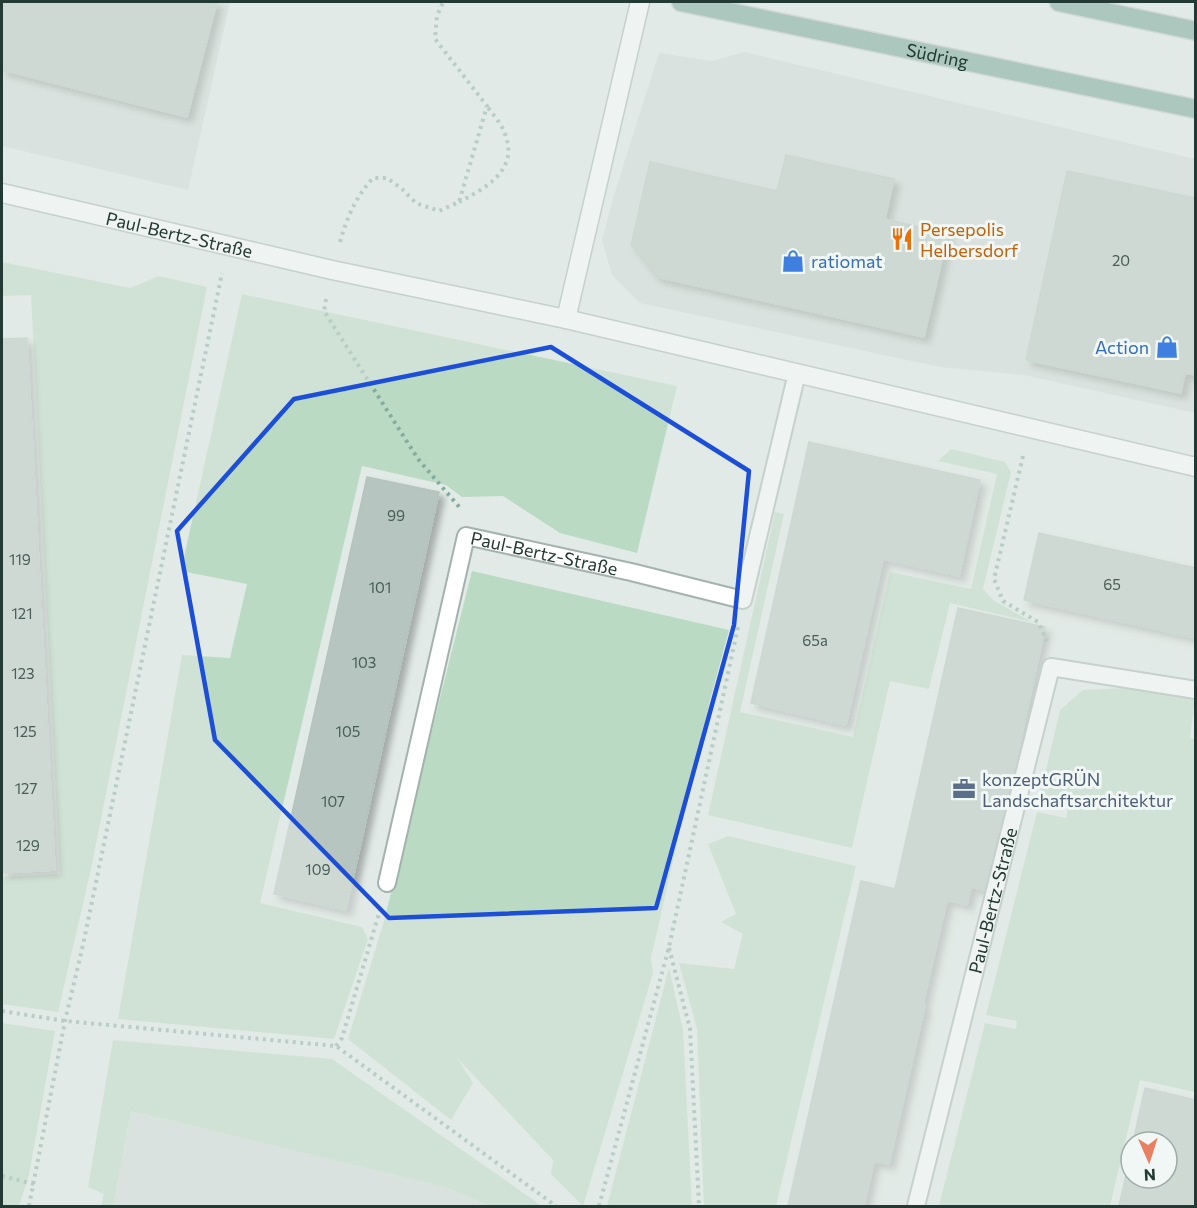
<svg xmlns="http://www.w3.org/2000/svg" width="1197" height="1208" font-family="Commissioner,sans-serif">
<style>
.built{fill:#cfdad5}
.green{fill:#bbdac3}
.building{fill:#b6c5bf;stroke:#b4c3bd;stroke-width:1.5;filter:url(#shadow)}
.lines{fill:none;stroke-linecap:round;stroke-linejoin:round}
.lane-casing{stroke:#a4b2ad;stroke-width:20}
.street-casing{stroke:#a4b2ad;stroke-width:21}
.primary-casing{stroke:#bdc4c2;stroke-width:21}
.path{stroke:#83ac9f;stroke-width:4;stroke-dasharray:3 4.5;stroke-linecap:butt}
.lane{stroke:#fff;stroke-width:16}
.street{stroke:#fff;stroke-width:18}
.primary{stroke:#689d8f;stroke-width:18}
.marked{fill:none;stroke:#1d4ed8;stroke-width:4.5;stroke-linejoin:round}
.labels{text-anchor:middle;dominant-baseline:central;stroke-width:6;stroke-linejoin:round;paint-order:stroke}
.number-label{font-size:15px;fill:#475d56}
.street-label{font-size:18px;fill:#223a33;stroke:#f1f7f4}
.food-label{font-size:18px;fill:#c56008;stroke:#f1f7f4;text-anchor:start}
.shop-label{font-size:18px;fill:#366cbe;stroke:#f1f7f4;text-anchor:start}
.service-label{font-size:18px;fill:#4e5e75;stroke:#f1f7f4;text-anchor:start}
</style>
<defs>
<filter id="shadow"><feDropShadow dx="5.5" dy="5.5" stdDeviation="3" flood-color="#0004"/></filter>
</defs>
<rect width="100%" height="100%" fill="#e1eae6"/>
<path class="built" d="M2,2h228l-42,188 -186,-44z
M744,52l451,107v254l-171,-38 -84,-8 -300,-64 -28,-28 -10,-35 11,-42 46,-145 53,8z
M131,1111l319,77 40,18h-377z"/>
<path class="green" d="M2,262l128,26 29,-12 48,11 -116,582 -33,143 -56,-8v-127l58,-3 -29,-579 -29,1z
M242,294l435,92 -40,167 -77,-20 -57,-37 -41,1 -16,-12 -84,-19 -102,437 102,24 6,12 -34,100 -216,-20 64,-364 48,3 17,-74 -66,-13z
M951,449l54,13 6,10 -28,117 10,11 39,22 -82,-19 -21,86 -39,-8 -38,167 -144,-33 67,-303 9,2 -44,198 113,25 37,-165 81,17 26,-115 -59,-13z
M472,571l257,59 -19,70 -59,258 2,15 -70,233 -32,-32 2,-14 -95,-101 15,24 -22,37 -103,-81 36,-118z
M1125,688l70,11 -5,39 6,2 -1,352 -55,-12 -30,126h-171l46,-183 31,6 1,-8 -31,-6 51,-203 29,6 3,-17 -29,-5 20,-86 23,-20z
M728,836l128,30 -80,340h-72l-7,-177 -18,-66 55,6 9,-35 -22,-12 15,-8 -28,-70z
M669,968l14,62 9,176h-85z
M2,1023l53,8 -26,144 -10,31h-17z
M113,1040l219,19 210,147h-52l-41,-18 -318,-77 -18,95h-12l3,-12 -16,-7z"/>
<path class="building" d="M2,2h215l-30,115 -185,-47z
M786,155l108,24 -9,40 63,15 -24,103 -267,-60 -26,-32 19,-83 127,29z
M1067,171l129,27v177l-11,-2 -4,20 -155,-33z
M27,338l28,532 -53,3v-534z
M809,442l171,38 -21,96 -76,-17 -37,166 -95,-22z
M367,477l72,15 -93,418 -72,-16z
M1039,533l157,35v70l-172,-38z
M958,608l87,19 -33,153 -28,110 -13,-3 -4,18 -20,-5 -24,104 2,1 -36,159 -15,-3 -10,45h-76l73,-325 34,8z
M1145,1088l51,12v106h-77l12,-53v25h36v-36h-34z"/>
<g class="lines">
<g class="lane-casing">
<g id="lane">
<path id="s1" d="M387,883l79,-347 165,36 112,28 54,-227"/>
<path id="s2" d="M916,1206l135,-539 145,23"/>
</g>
</g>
<g class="street-casing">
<g id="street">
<path id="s3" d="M2,193l330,77 234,49 630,148"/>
<path d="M566,319l74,-317"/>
</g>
</g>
<g class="primary-casing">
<g id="primary">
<path id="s4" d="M681,2l515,107"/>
<path d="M1059,2l137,29"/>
</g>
</g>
<path class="path" d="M459,202c27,-14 60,-32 46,-68 -3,-10 -12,-19 -18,-28
M340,242c7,-25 16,-45 33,-64h14l15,11 14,14 23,8 20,-9 28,-96 -52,-67 2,-23 6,-14
M326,299l-2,12 94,148 43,50
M1023,456l-29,123 9,22 35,21 9,19
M669,948l21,81 9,177
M2,1011l63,10 271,25 220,160
M336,1046l6,-8 38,-128
M2,1176l32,8
M29,1206l36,-185 18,-76 139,-672
M599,1206l70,-259 69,-320"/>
<use href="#lane" class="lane"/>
<use href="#street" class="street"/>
<use href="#primary" class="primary"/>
</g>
<path d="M0 0H1197V1208H0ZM551,347l198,124 -15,154 -78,283 -267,10 -174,-178 -38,-209 117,-132z" fill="#e1eae6" fill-opacity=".55" fill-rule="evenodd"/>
<path class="marked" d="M551,347l198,124 -15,154 -78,283 -267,10 -174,-178 -38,-209 117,-132z"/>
<defs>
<g id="restaurant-bare" transform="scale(1.8)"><path d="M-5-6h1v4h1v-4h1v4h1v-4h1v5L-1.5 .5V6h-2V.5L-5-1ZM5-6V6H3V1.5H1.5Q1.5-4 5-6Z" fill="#e8710a" stroke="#f1f7f4" stroke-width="2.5" paint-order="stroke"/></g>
<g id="shop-bare" transform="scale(1.8)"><path d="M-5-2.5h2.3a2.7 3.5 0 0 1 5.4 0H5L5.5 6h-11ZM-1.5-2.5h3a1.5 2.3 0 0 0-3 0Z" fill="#3f7fe0" stroke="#f1f7f4" stroke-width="2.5" paint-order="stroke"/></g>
<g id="office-bare" transform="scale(1.8)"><path d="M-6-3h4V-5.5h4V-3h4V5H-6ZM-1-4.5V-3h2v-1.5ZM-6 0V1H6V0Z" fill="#5c6f8a" stroke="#f1f7f4" stroke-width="2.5" paint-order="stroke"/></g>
</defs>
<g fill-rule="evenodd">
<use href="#restaurant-bare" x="902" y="239"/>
<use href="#shop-bare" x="793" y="261"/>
<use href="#shop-bare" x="1167" y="347"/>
<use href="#office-bare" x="964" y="789"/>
</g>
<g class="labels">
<g class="number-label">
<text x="1121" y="260">20</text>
<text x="396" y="515">99</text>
<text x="20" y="559">119</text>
<text x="1112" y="584">65</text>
<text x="380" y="587">101</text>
<text x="22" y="613">121</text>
<text x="815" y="640">65a</text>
<text x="364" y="662">103</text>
<text x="23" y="673">123</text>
<text x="25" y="731">125</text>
<text x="348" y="731">105</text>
<text x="26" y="788">127</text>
<text x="333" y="801">107</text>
<text x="28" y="845">129</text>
<text x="318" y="869">109</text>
</g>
<g class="street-label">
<text stroke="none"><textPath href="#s4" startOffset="262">Südring</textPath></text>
<text stroke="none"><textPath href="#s3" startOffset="182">Paul-Bertz-Straße</textPath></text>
<text stroke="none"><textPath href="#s1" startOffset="436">Paul-Bertz-Straße</textPath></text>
<text stroke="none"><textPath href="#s2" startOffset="315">Paul-Bertz-Straße</textPath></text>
</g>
<g class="food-label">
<text x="920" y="229">Persepolis<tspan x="920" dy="21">Helbersdorf</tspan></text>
</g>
<g class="shop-label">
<text x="811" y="261">ratiomat</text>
<text x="1149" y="347" text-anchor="end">Action</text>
</g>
<g class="service-label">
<text x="982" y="779">konzeptGRÜN<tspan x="982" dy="21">Landschaftsarchitektur</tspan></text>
</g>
</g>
<rect width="1197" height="1208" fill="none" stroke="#223a33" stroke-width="6"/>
<g transform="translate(1149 1160) rotate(177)"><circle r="28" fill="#f1f7f4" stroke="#9eaba7" stroke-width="1.5"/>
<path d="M0-4.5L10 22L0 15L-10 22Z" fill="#e88061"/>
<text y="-9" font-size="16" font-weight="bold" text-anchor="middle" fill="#223a33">N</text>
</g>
</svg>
